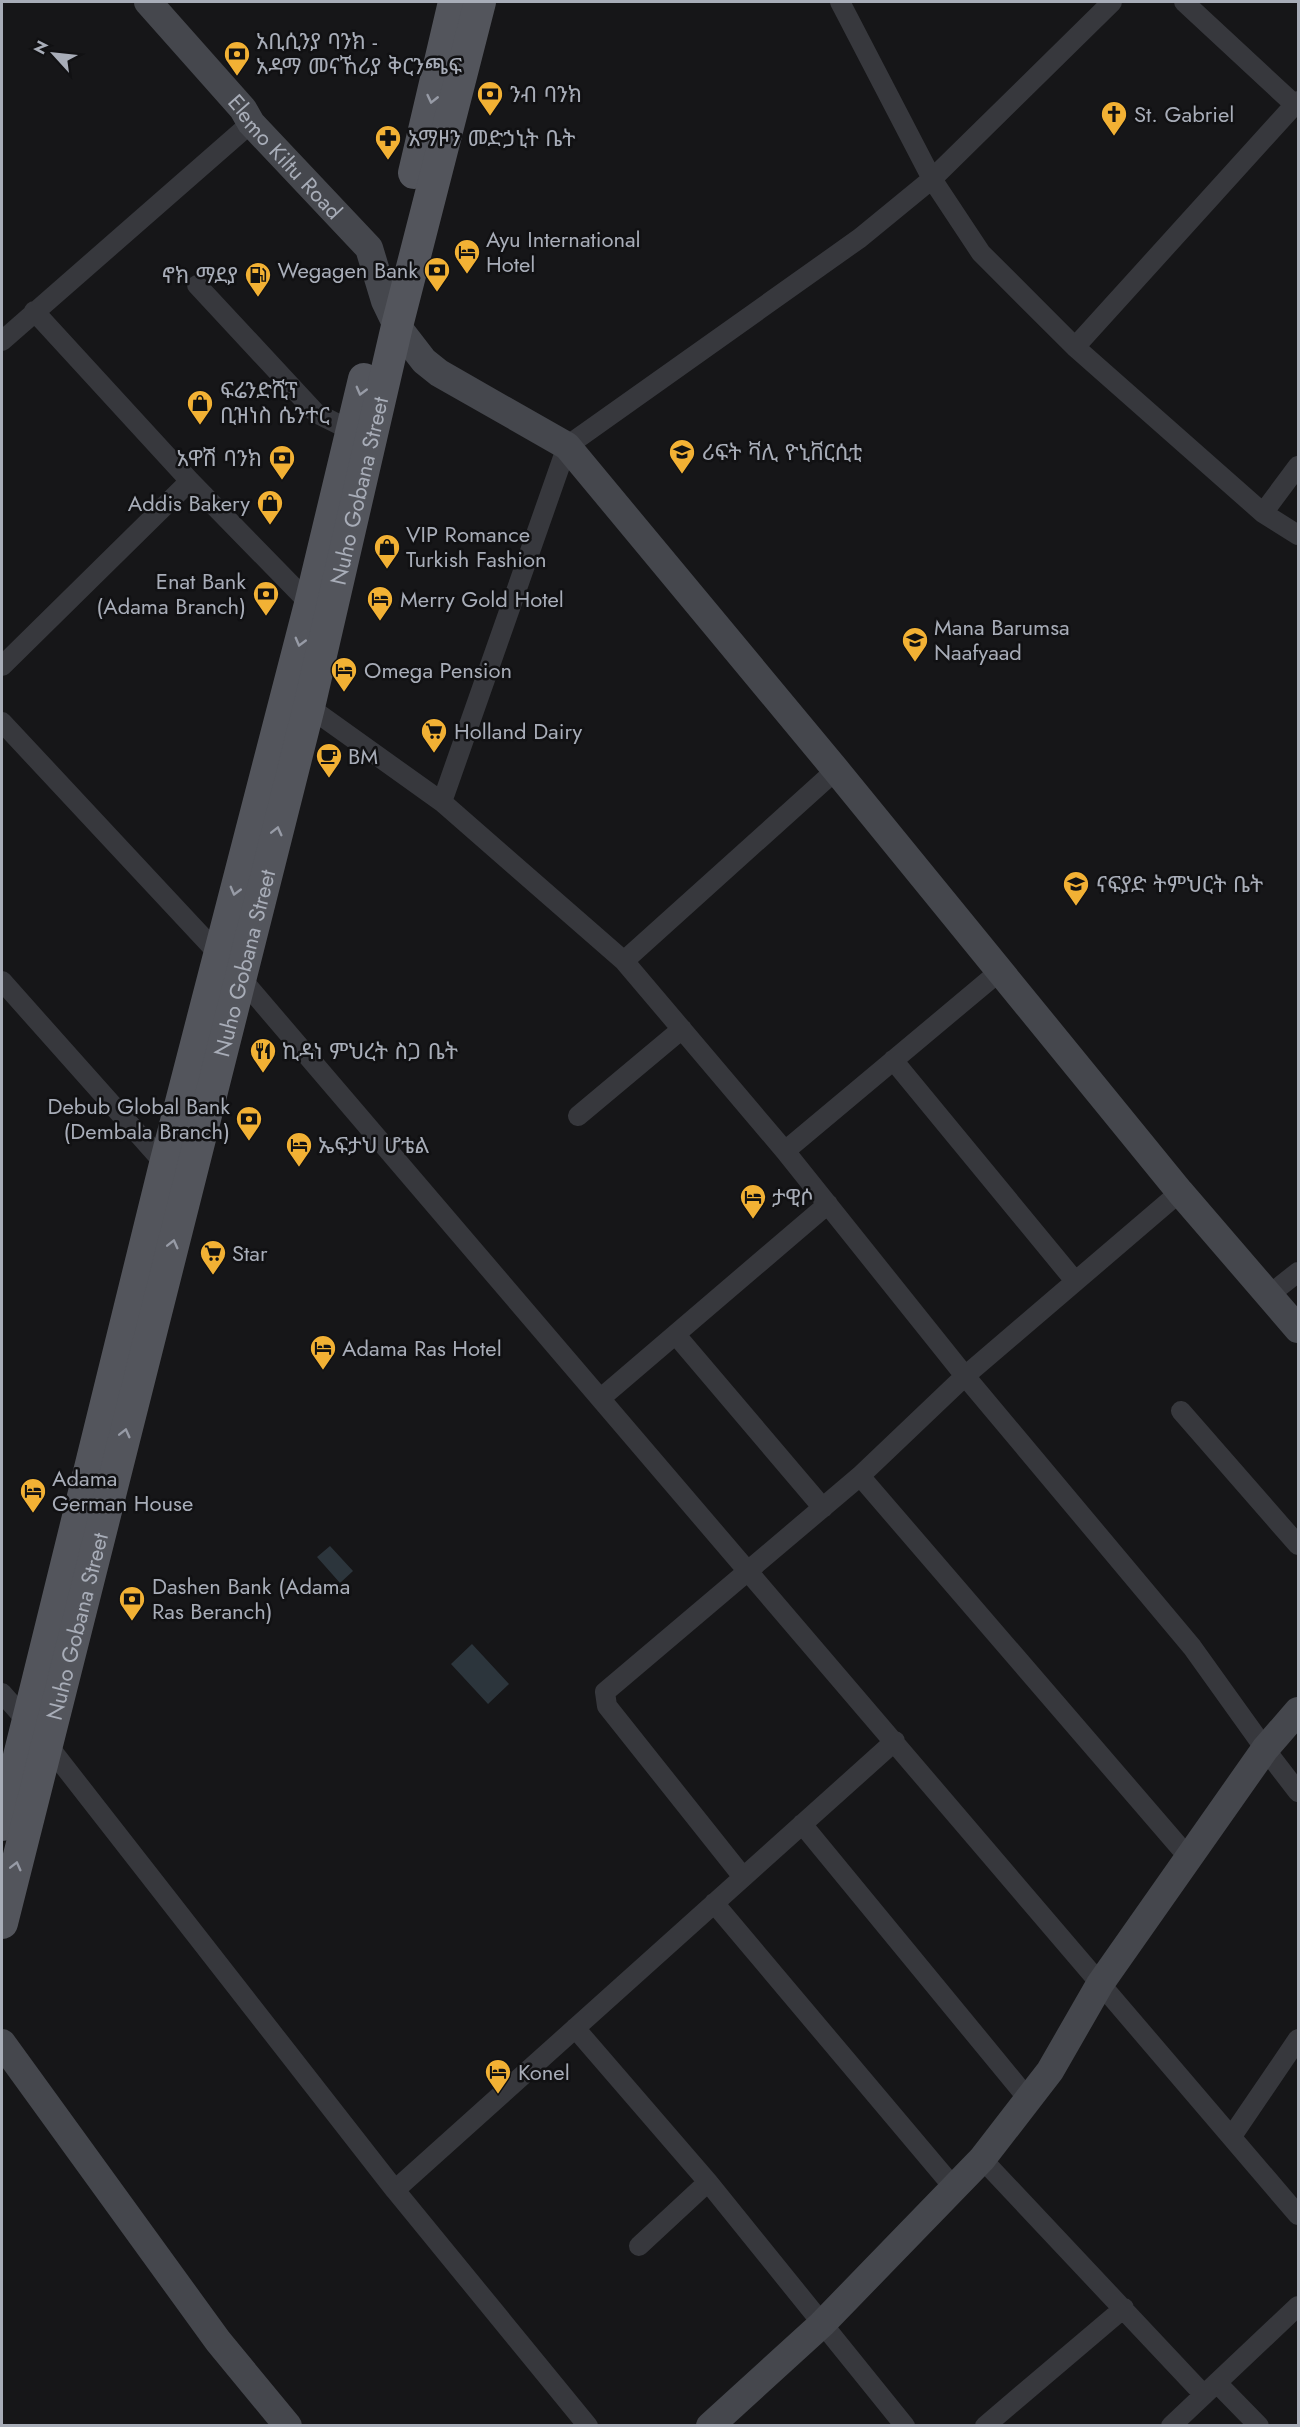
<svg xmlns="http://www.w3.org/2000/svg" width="1300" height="2427" font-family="Jost,'Noto Sans Ethiopic',sans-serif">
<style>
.water{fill:#2c353c}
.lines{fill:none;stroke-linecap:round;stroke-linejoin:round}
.street{stroke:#37383d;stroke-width:20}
.secondary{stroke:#45474d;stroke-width:28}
.primary{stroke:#53555c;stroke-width:32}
.oneway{stroke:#979ba6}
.labels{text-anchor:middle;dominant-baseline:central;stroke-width:5;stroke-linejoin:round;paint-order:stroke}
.poi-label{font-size:22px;fill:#a8adb8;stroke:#111113;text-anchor:start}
.street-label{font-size:22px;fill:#a8adb8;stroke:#111113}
</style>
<rect width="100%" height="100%" fill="#161618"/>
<path class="water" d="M330,1546l23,25 -13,12 -23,-26z
M472,1644l37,40 -21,20 -37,-40z"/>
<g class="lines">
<path class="street" d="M840,2l92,177 49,74 94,94 188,166 35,22
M1184,2l111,103
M197,285l119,128 34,17
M34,311l156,170 124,127
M2,341l249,-218
M1075,347l223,-246
M1263,513l35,-47
M2,666l188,-185
M309,707l133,95 182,159 161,190 180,225 227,271 73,102 33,43
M2,722l238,255 1058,1238
M442,802l125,-356 293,-208 72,-59 180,-177
M624,961l212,-191
M2,981l163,183
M893,1060l182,221
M578,1116l104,-87
M785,1151l215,-180
M1269,1295l29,-23
M676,1335l147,173
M601,1398l227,-194
M1181,1411l117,134
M860,1476l329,382
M2,1693l44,50 349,447 193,236
M802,1824l227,276
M743,1877l-136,-171 -2,-14 255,-216 105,-100 215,-184
M714,1903l241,286
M575,2028l133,154 197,244
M1232,2136l66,-97
M982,2159l222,236
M395,2190l500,-449
M639,2246l69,-64
M1217,2383l42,43
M985,2426l139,-118
M1171,2426l127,-120"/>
<g class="secondary">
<path id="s1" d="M148,2l95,107 8,14 118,125 16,53 12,25 27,35 15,12 128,73 269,324 344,422 118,137"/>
<path d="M2,2043l216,298 70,85"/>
<path d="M710,2426l112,-102 160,-165 68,-88 50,-87 165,-235 33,-38"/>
</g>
<g class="primary">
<path d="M414,173l40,-171"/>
<path d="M2,1825l163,-661 145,-560 54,-225"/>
<path id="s2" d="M2,1923l307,-1216 88,-381 83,-324"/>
</g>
</g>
<defs><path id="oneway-chevron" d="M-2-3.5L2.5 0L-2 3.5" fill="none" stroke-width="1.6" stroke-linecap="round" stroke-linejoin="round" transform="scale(1.5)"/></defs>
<g class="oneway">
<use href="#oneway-chevron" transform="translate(432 99) rotate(103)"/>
<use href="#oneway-chevron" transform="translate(361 391) rotate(105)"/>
<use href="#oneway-chevron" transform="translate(300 642) rotate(105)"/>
<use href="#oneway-chevron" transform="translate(277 831) rotate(-76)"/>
<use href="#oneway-chevron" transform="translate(235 891) rotate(105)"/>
<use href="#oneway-chevron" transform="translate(173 1244) rotate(-76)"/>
<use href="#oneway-chevron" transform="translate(125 1433) rotate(-76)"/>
<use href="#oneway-chevron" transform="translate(16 1866) rotate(-76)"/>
</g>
<defs>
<g id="bank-pin" transform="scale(1.35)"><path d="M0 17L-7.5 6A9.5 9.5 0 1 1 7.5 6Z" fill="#f2b134" stroke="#111113"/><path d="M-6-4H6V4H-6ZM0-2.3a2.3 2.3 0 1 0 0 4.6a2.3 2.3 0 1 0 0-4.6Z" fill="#111"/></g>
<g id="church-pin" transform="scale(1.35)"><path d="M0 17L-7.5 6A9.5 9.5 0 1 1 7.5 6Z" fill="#f2b134" stroke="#111113"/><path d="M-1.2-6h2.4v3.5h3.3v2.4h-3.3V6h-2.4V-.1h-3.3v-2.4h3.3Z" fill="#111"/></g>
<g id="pharmacy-pin" transform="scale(1.35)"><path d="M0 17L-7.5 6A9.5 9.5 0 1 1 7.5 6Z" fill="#f2b134" stroke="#111113"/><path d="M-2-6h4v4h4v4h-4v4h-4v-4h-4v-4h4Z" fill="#111"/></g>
<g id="hotel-pin" transform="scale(1.35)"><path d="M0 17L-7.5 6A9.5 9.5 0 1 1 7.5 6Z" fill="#f2b134" stroke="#111113"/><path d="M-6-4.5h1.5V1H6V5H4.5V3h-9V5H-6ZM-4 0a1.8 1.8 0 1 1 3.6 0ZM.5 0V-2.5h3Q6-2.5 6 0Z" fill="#111"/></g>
<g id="fuel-pin" transform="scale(1.35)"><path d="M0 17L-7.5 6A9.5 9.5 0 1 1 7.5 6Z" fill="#f2b134" stroke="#111113"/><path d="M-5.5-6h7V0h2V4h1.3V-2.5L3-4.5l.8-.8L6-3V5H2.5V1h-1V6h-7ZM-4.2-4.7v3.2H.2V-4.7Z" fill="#111"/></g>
<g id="shop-pin" transform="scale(1.35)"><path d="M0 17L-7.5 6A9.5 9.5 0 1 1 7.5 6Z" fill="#f2b134" stroke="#111113"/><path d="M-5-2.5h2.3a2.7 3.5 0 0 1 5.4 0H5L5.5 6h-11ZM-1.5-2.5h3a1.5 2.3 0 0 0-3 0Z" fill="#111"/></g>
<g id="university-pin" transform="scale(1.35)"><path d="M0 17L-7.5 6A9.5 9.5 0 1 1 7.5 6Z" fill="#f2b134" stroke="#111113"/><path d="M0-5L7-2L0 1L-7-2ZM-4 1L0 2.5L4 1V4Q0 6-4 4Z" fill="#111"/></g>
<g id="school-pin" transform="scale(1.35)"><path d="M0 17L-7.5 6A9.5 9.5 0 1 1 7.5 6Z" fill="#f2b134" stroke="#111113"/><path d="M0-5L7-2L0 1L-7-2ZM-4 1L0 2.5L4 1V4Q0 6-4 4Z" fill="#111"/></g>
<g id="supermarket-pin" transform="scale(1.35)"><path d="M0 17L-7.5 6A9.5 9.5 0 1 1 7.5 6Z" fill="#f2b134" stroke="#111113"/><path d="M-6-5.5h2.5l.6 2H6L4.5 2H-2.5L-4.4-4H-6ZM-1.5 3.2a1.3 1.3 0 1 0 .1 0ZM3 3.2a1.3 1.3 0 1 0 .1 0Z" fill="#111"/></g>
<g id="cafe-pin" transform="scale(1.35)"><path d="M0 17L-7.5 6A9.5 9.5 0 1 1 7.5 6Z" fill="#f2b134" stroke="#111113"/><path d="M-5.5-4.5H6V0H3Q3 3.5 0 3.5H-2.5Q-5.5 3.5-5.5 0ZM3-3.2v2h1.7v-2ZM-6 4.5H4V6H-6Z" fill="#111"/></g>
<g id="restaurant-pin" transform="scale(1.35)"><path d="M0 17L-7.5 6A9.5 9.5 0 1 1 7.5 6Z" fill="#f2b134" stroke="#111113"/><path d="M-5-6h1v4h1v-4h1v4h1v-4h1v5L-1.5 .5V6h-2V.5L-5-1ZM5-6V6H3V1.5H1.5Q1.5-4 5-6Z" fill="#111"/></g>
</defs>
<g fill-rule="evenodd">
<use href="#bank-pin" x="237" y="54"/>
<use href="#bank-pin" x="490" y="94"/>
<use href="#church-pin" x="1114" y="114"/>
<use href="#pharmacy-pin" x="388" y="138"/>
<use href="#hotel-pin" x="467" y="252"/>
<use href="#bank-pin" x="437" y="270"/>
<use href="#fuel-pin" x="258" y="275"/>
<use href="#shop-pin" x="200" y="403"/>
<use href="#university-pin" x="682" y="452"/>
<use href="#bank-pin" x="282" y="458"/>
<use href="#shop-pin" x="270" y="503"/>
<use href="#shop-pin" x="387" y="547"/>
<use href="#bank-pin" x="266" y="594"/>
<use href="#hotel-pin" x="380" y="599"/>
<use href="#school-pin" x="915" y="640"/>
<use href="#hotel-pin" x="344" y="670"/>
<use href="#supermarket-pin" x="434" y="731"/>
<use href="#cafe-pin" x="329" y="756"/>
<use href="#school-pin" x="1076" y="884"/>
<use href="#restaurant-pin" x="263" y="1051"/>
<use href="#bank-pin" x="249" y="1119"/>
<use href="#hotel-pin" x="299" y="1145"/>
<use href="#hotel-pin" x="753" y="1197"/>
<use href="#supermarket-pin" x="213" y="1253"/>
<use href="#hotel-pin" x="323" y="1348"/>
<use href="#hotel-pin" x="33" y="1491"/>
<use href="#bank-pin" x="132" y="1599"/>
<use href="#hotel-pin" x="498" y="2072"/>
</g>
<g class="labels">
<g class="poi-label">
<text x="256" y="41">አቢሲንያ ባንክ -<tspan x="256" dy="25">አዳማ መናኸሪያ ቅርንጫፍ</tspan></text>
<text x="510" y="94">ንብ ባንክ</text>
<text x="1134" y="114">St. Gabriel</text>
<text x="408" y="138">አማዞን መድኃኒት ቤት</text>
<text x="486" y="239">Ayu International<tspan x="486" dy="25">Hotel</tspan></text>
<text x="418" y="270" text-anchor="end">Wegagen Bank</text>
<text x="238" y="275" text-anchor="end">ኖክ ማደያ</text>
<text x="220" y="390">ፍሬንድሺፕ<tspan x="220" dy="25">ቢዝነስ ሴንተር</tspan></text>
<text x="702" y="452">ሪፍት ቫሊ ዮኒቨርሲቲ</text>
<text x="262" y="458" text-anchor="end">አዋሽ ባንክ</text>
<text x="250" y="503" text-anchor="end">Addis Bakery</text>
<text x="406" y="534">VIP Romance<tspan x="406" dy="25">Turkish Fashion</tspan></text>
<text x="246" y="581" text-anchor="end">Enat Bank<tspan x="246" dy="25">(Adama Branch)</tspan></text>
<text x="400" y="599">Merry Gold Hotel</text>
<text x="934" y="627">Mana Barumsa<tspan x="934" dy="25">Naafyaad</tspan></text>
<text x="364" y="670">Omega Pension</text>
<text x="454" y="731">Holland Dairy</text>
<text x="348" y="756">BM</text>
<text x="1096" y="884">ናፍያድ ትምህርት ቤት</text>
<text x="282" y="1051">ኪዳነ ምህረት ስጋ ቤት</text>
<text x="230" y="1106" text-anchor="end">Debub Global Bank<tspan x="230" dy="25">(Dembala Branch)</tspan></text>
<text x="318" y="1145">ኤፍታህ ሆቴል</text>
<text x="772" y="1197">ታዊሶ</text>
<text x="232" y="1253">Star</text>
<text x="342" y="1348">Adama Ras Hotel</text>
<text x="52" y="1478">Adama<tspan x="52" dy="25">German House</tspan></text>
<text x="152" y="1586">Dashen Bank (Adama<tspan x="152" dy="25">Ras Beranch)</tspan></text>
<text x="518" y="2072">Konel</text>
</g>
<g class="street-label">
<text stroke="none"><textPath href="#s1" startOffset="207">Elemo Kiltu Road</textPath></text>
<text stroke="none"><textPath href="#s2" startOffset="1476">Nuho Gobana Street</textPath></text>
<text stroke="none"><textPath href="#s2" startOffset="990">Nuho Gobana Street</textPath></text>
<text stroke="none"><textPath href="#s2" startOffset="306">Nuho Gobana Street</textPath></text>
</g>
</g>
<rect width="1300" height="2427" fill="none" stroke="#a8adb8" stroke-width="6"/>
<g transform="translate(54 54) rotate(297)" stroke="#111113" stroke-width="4.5" paint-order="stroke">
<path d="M0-4.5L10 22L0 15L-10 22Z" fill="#a8adb8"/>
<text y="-9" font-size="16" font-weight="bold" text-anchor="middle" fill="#a8adb8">N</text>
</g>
</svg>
